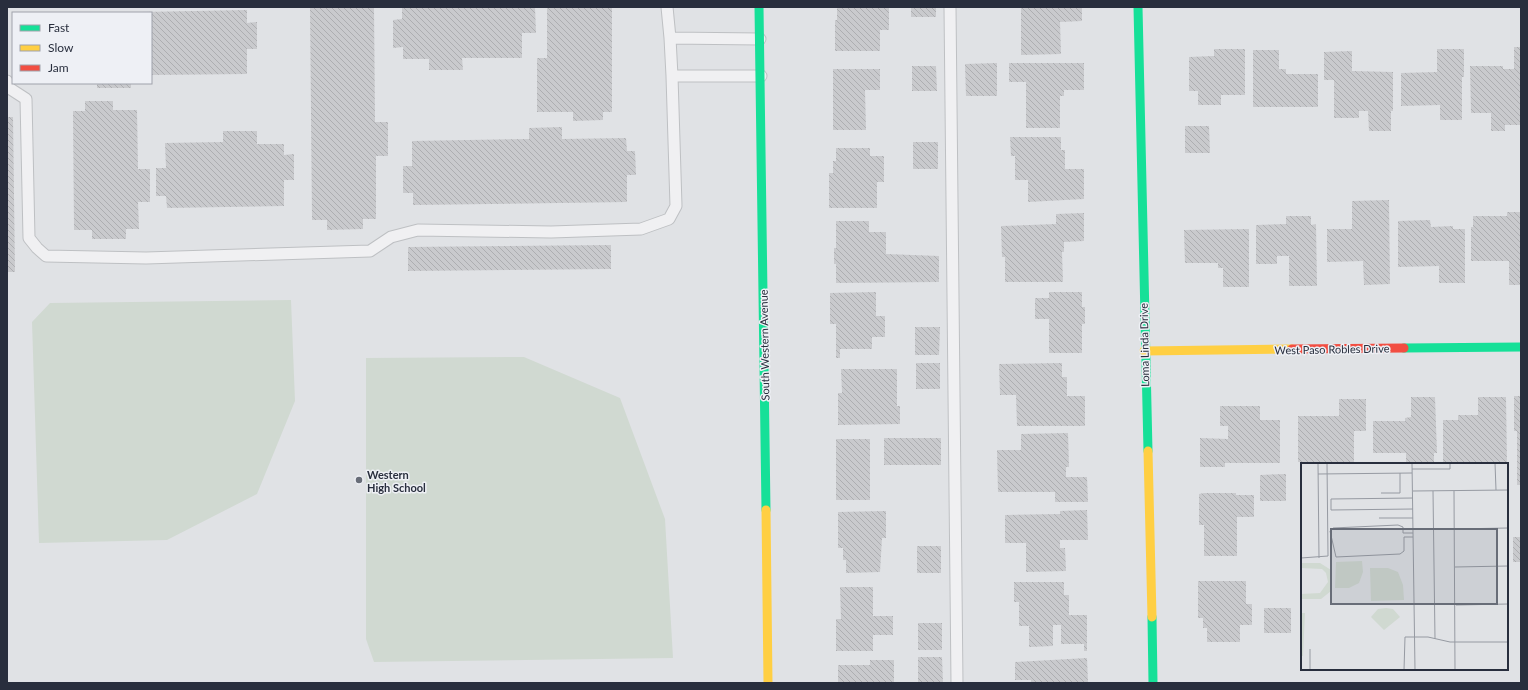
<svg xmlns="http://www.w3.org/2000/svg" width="1528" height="690" font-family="Lato,sans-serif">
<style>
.green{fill:#d0d9d1}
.building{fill:url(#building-back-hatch)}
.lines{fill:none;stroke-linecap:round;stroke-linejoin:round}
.lane-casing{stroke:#bec0c3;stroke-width:13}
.lane{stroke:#f0f0f2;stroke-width:11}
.fast{stroke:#16e098;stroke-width:9}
.slow{stroke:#ffcf43;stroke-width:9}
.jam{stroke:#f24e42;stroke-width:9}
.poi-dot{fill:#686d78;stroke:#eef0f5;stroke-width:1.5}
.labels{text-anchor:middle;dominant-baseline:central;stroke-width:3;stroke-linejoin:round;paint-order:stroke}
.street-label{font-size:11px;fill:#282e3d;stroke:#eef0f5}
.poi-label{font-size:11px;font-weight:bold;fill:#282e3d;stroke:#eef0f5;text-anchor:start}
.inset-road{fill:none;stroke:#969aa2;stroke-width:1}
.view{fill:#686d78;fill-opacity:0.15;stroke:#686d78;stroke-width:2}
.inset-edge{fill:none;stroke:#282e3d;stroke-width:2}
</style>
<defs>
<pattern id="building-back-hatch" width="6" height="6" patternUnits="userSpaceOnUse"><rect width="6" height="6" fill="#c9cacd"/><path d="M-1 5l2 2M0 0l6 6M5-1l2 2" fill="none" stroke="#adaeb1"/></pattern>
</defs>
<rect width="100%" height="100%" fill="#e0e2e5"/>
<path class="green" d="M291,300l4,101 -38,93 -90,46 -128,3 -7,-221 18,-19z
M524,357l96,41 45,121 8,139 -299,4 -8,-23v-281z"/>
<path class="building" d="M310,7h64l1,115h13v34h-12v63h-13v10l-36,1v-10h-15z
M402,7h133l1,26h-14v25h-60l1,12h-34v-11h-26v-12l-10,1v-28l9,-1z
M547,7h65v105h-9v8l-30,1v-9h-36v-54h10z
M837,7h52v23h-9v21h-45v-31h2z
M911,7h25v10h-25z
M1021,7h61v14l-22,1 1,32 -40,1z
M247,10v13l10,-1v27h-10v25l-96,1v-62h-62z
M1514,47h7v78h-16v6h-14v-18h-20l-1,-47h33v3h11z
M1214,49h31v46h-24v10h-23v-14h-9v-34l25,-1z
M1437,49h27v28h-2v43h-22v-15l-39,1v-33l36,-1z
M1253,50h26v19h7v5h32v33h-65z
M1352,51v20l41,1v39h-2v20h-22l-1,-20h-9v7h-25v-38h-10v-28z
M997,63v33h-31l-1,-32z
M1009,63h75v27h-20v6h-4v32h-34v-46h-17z
M912,66h24l1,25h-25z
M833,69h47v21h-15l1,40h-33z
M97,83h34v5h-34z
M85,101h28v9h24l1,59h12v33h-12l1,27h-13v10h-34v-9h-18l-1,-119h12z
M7,117h6l2,155h-8z
M1185,126h24l1,27h-25z
M562,127v12l64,-1 1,13h8l1,24h-9v27l-214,3v-12h-10v-27h9v-25l117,-2v-11z
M223,131h34v13h27v11l10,-1v26h-10v26l-117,2 -1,-12h-10v-28h10l-1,-25 58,-1z
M1010,137h51v13h4v19h19v30l-56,3v-22h-13v-24h-4z
M913,142h25v27h-25z
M836,148h34v8h14v26h-7v26h-48v-35h4v-12h3z
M1389,200l1,84 -26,1 -1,-24 -36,1v-33h25v-28z
M1507,212h14v73h-12v-24h-38v-34h2v-11h34z
M1084,213v28l-20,1v10h-2l1,30h-58v-25h-3l-1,-31 55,-2v-10z
M1286,216h25v9l5,-1 1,62h-28v-30h-12v8h-21v-39l30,-1z
M1430,220l1,7 22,-1v3h12v54h-26v-17l-41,1v-46z
M836,221h33v11h17v22l53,2v26l-103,1v-19h-2v-16h2z
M1249,229v58h-26v-19h-5v-5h-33l-1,-33z
M611,245v24l-203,2v-24z
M876,292v24h9v21h-13v12h-32v9h-4v-34h-6v-31z
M1049,292h33v15h3v17h-3v29h-33v-34h-14v-21h14z
M915,327h25l-1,28h-24z
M916,363h24v26h-24z
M1062,363v14h5v19h18v30h-68l-1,-31h-16l-1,-31z
M841,369h56v37h3v18l-62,1v-32h4z
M1514,396h7v89h-4v-54h-3z
M1411,397h24l2,56h-3v11h-28v-11h-33v-32h32v-3l6,-1z
M1478,397h28l1,67h-64v-44h15v-5h20z
M1339,399h27v32h-12v33l-56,-2v-46h41z
M1220,406h40v14h20v43h-55v4h-25v-29l28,1v-13h-8z
M1068,433l1,34h-3v10h21l1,25h-33v-10h-57l-1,-42h24v-16z
M884,438h57v27h-57z
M836,439h34v61h-34z
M1286,474v27h-26v-26z
M1204,493h32v2h18v22h-17v39h-33v-31h-5v-31z
M1087,510l1,30h-28v8h5l1,23 -40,1v-29h-21v-28l55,-1v-3z
M886,511v27h-4l-2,34 -34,1v-13h-3v-12h-5v-36z
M1513,537h8v25h-8z
M917,546h24v27h-24z
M1300,556h2v54h-2z
M1198,581h48v23h6v21h-12v17h-33v-14h-4v-10h-5z
M1014,582h50v13h5v20h18v36h-3v-7h-23v-19h-8v21l-24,1v-21h-10v-24h-5z
M840,587h33v29h20v19h-20v16h-37v-32h5z
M1264,608h27v25h-27z
M918,623h24v27h-24z
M918,657h24l1,26h-25z
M1087,658l1,25h-57v-3h-16v-18z
M870,660h24v23h-56v-18h32z"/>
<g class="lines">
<g class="lane-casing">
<path id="lane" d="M667,7l3,31 90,1
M950,7l7,676
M670,38l2,38
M7,81l2,7 17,11 3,139 8,10 9,8 100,2 224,-7 21,-14 27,-7 133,2 90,-3 28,-10 7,-13 -4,-130h89"/>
</g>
<use href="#lane" class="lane"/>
<path class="fast" d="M759,7l7,503
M1138,7l10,444
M1404,348l117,-1
M1152,617l1,66"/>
<path class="slow" d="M1144,351l148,-2
M1148,451l4,166
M766,510l2,173"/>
<path class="jam" d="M1292,349l112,-1"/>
</g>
<circle class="poi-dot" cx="359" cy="480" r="4"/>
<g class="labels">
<g class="street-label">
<text transform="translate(764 345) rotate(-91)">South Western Avenue</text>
<text transform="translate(1144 345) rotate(-91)">Loma Linda Drive</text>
<text transform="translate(1332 349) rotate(-1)">West Paso Robles Drive</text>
</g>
<g class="poi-label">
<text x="367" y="474">Western<tspan x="367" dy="13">High School</tspan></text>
</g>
</g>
<g transform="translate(1301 463)">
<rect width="207" height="207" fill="#e0e2e5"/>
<path d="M61,98l1,11 -4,11 -10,5h-14l1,-26zM0,100h19l11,7v21l-10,8h-20v-5l19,-1 8,-11 -2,-9 -4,-4 -21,-1zM69,105h18l10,4 5,13 1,15 -33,1zM85,145l7,1 7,8 -16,13 -13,-13 7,-8zM0,150h4l-2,43h-2z" fill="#d0d9d1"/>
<path class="inset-road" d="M17,0l1,95M111,0l3,207M194,0l1,27M111,6h38v-6M17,11l94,-1M112,28l95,-1M132,28l2,148M153,28l1,179M80,30h19v-20M112,35l-82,1v11l82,-1M78,55h34M153,66l54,-1M112,70h-10v-6l-5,-2 -65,3 -3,3 6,26 64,-3 4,-3v-14h9M0,95l27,-2 -1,-93M154,104l53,-1M155,142l52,-1M9,186v21M103,207l1,-33h23l22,5h58"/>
<path class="view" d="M30,66h166v75h-166z"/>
<rect width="207" height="207" class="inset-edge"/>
</g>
<rect width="1528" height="690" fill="none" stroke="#282e3d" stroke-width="16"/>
<rect x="12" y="12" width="140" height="72" fill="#eef0f5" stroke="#9fa2ab"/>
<rect x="20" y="25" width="20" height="6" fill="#16e098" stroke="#9fa2ab"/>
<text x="48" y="32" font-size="12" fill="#282e3d">Fast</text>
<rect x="20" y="45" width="20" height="6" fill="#ffcf43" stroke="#9fa2ab"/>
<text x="48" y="52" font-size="12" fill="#282e3d">Slow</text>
<rect x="20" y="65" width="20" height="6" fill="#f24e42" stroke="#9fa2ab"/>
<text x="48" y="72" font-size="12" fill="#282e3d">Jam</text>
</svg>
